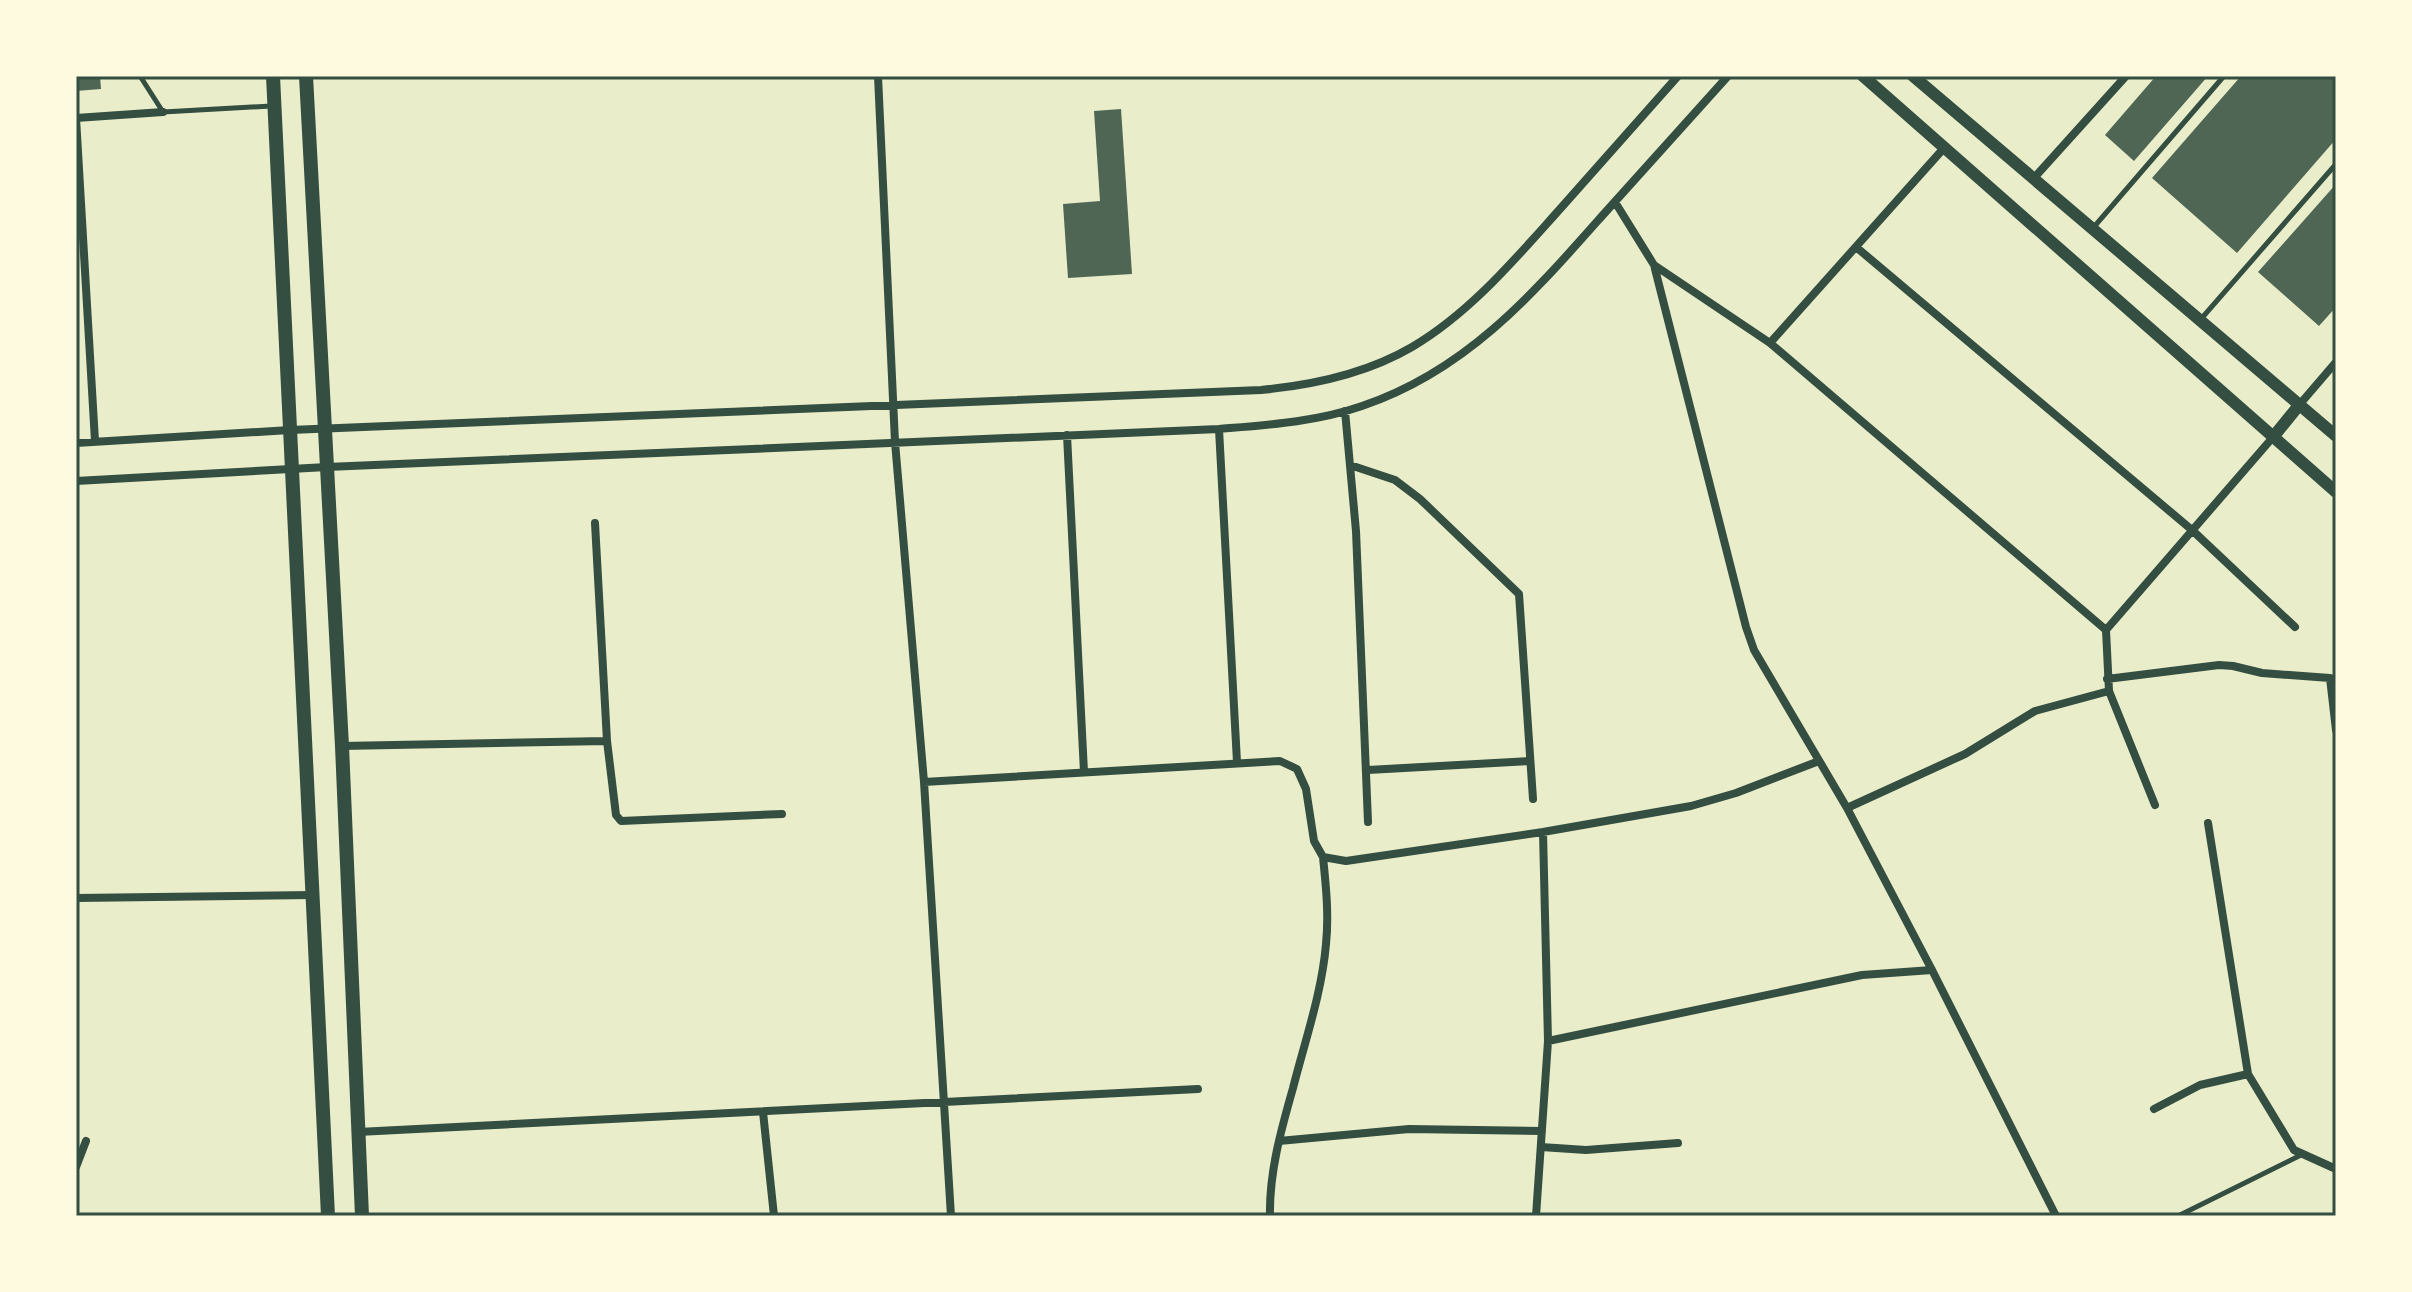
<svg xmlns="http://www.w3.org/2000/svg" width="2412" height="1292" font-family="Barlow,sans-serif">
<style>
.building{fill:#4f6655}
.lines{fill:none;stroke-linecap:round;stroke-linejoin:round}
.service{stroke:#344e41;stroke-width:5}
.minor{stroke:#344e41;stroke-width:8}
.tertiary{stroke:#344e41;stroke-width:12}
.secondary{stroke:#344e41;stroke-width:14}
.neatline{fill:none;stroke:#344e41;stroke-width:3}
</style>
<rect width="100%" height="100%" fill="#e9edc9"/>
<path class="building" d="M76,76h24l1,13 -25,2z
M2156,76h52l-74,85 -29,-26z
M2241,76h95v63l-99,114 -85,-75z
M1121,109l11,165 -64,4 -5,-74 37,-3 -6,-90z
M2336,184v123l-17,19 -61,-54z"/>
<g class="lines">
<path class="service" d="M140,76l23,36 108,-6
M2093,228l131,-152
M2201,319l135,-155
M2178,1216l123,-61"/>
<path class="minor" d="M878,76l17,366 29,340 27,434
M76,118l19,323
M76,118l87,-6
M2033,179l93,-103
M1615,202l39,63 92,362 8,23 93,158 85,162 124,246
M1856,247l336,283 103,97
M1654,265l116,78 336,287
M1770,343l174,-195
M2300,404l36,-42
M1345,411l11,120 12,291
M1219,429l18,333
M1067,435l17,337
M76,443l214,-13 971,-40c53,-5 105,-16 151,-43 58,-34 104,-89 148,-138 39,-44 79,-89 118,-133
M1350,465l45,15 25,19 99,95 14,205
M76,481l251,-14 892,-38c48,-4 97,-7 143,-23 104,-35 170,-111 240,-190 42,-47 84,-93 126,-140
M2107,679l112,-14 14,1 29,7 68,5 6,52
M607,741l9,74 5,6 161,-7
M342,746l265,-5 -12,-218
M1368,770l161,-9
M924,782l356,-21 17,8 9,20 8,52 9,16 23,4 197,-29 148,-26 45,-13 83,-32
M2155,805l-46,-114 -3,-61 168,-194
M1847,808l118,-54 70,-43 74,-20
M2208,823l40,251 46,76 42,19
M76,898l236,-3
M1548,1041l314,-66 70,-5
M2154,1109l46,-24 48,-11
M763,1112l11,104
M358,1132l840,-43
M1279,1141l130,-12 133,2
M1541,1147l45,3 92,-7
M76,1167l10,-26
M1270,1216c-1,-43 11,-86 23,-128 12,-47 29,-96 33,-144 3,-29 0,-58 -3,-87
M1536,1216l12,-175 -5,-209"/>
<path class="tertiary" d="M1863,76l473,416
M1913,76l423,360
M2274,436l26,-32"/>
<path class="secondary" d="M273,76l55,1140
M306,76l36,670 20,470"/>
</g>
<rect width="2412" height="1292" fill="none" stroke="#fefae0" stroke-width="156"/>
<rect x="78" y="78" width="2256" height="1136" class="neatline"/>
</svg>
